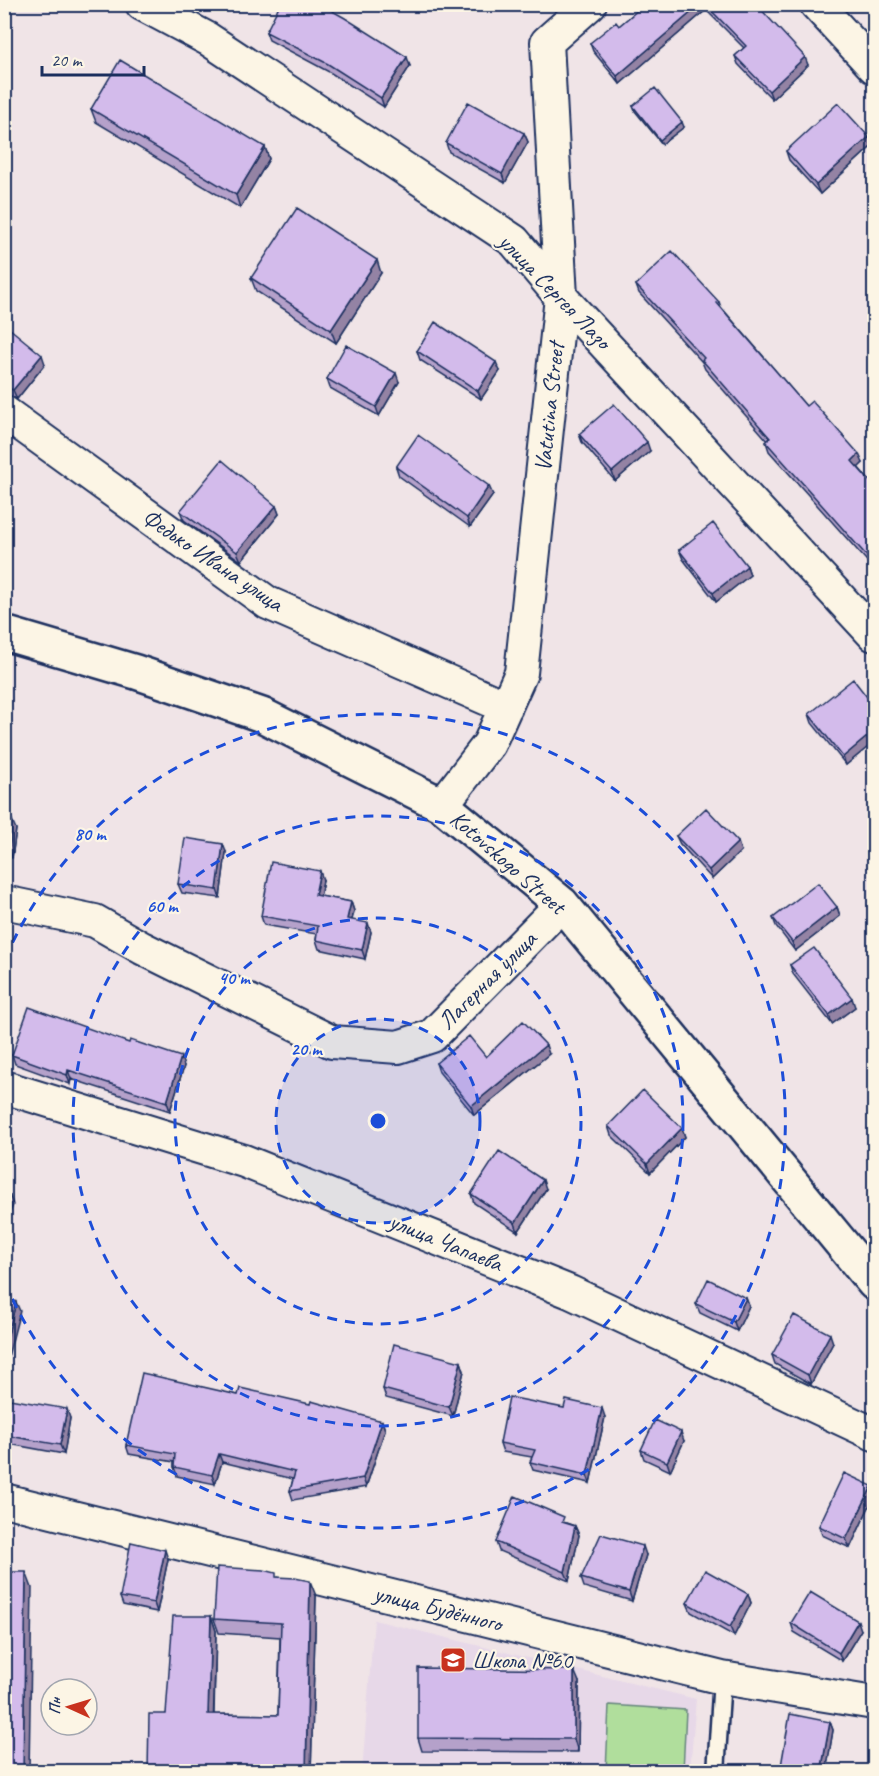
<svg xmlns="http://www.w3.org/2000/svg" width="879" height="1776" font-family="Caveat,sans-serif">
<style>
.built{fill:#e7d8e8}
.green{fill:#b0de9c;stroke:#66867d;stroke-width:1.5}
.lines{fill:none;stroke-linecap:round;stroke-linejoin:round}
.service-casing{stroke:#1b2f5e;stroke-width:21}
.minor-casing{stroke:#1b2f5e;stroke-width:36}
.primary-casing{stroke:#1b2f5e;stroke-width:38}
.service{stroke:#fcf5e5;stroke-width:16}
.minor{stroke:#fcf5e5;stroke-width:32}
.primary{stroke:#fcf5e5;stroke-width:33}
.wall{fill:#b5a1ca;stroke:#1b2f5e;stroke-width:1.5}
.shaded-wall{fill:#9483a4;stroke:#1b2f5e;stroke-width:1.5}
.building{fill:#d3bbeb;stroke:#1b2f5e;stroke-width:1.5}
.ring{fill:none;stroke:#1d4ed8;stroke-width:3;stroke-dasharray:10 8}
.labels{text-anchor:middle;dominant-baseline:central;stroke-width:4.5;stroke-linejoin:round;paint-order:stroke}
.street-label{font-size:24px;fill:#1b2f5e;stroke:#fcf5e5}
.poi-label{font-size:24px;fill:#1b2f5e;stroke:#fcf5e5;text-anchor:start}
.centre{fill:#1d4ed8;stroke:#fcf5e5;stroke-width:3}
.ring-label{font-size:18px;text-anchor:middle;font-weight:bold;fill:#1d4ed8;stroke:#fcf5e5;stroke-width:4.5;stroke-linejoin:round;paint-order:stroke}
</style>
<rect width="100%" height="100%" fill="#f0e4e7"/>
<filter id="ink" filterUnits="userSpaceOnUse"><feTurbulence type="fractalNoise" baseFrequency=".0167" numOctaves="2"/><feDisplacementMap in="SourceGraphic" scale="12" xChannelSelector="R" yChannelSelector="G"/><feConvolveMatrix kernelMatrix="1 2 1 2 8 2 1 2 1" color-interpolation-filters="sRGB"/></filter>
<g filter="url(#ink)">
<path class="built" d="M374,1620l322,79 -6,72 -328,1z"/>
<path class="green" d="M609,1705l77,5 -3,61h-77z"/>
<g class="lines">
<g class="service-casing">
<path id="service" d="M716,1772l6,-94"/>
</g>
<g class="minor-casing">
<path id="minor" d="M142,4l66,35 306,202 47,56 313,338
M816,4l58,63
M4,412l264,191 238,104
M442,805l47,-61 32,-71 40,-376 -14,-255 43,-38
M4,902l91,19 47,27 190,94 66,5 34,-11 130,-132
M4,1087l240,74 326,131 304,142
M4,1500l718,178 152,25"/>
</g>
<g class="primary-casing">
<path id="primary" d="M4,633l132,39 126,43 180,90 120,99 312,379"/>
</g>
<use href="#service" class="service"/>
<use href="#minor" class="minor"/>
<use href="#primary" class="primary"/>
</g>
<path class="wall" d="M645,4h111l52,61 -36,34 -34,-35 -3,-8 9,-8 -38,-38 -86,74 -27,-33 -3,-8 29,-17z
M266,32l144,34 -26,41 -53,-34 -62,-33z
M633,106l51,21 -22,17 -27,-33z
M91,109l174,38 4,12 -29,49 -144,-86z
M524,133l4,9 -23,41 -56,-31 -3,-9z
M869,137l3,9 -52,48 -31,-34 -3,-9z
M381,273l-45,70 -80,-52 -5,-13z
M636,285l83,17 2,5 85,99 57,57 -5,4 16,19v83l-105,-118 -3,-9 2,-1 -63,-72 -3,-7 -63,-69z
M4,324l41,40 -28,35 -13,-6z
M417,351l83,20 -19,28 -61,-39z
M327,379l72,3 -20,34 -49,-28z
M579,434l71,17 -35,30 -33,-39z
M396,467l97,28 -23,32 -71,-51z
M276,506l3,8 -38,47 -57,-41 -4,-9z
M679,550l68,16 3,9 -34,27 -33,-43z
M874,706v36l-28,23 -34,-42 -3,-9z
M4,819l12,10 -4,29 -8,-1z
M676,836l65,15 -29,28 -32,-35z
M226,852l-6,46 -38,-5 -4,-9z
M323,880l-3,16 31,6 3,9 -2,9 19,12 -6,27 -46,-10 -3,-9 1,-6 -53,-9 -3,-9z
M837,907l3,9 -45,35 -19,-25 -3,-8z
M790,965l65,42 -23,17 -39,-50z
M549,1054l-75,61 -35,-43 -3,-9 50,-6z
M12,1055l172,11 -14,45 -99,-32 -1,5 -55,-20z
M608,1126l74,2 3,9 -35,36 -39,-38z
M546,1189l-28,43 -44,-29 -3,-9z
M746,1298l3,8 -12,25 -37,-18 -4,-9z
M833,1343l-22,41 -36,-20 -3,-9z
M461,1362l3,9 -11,45 -67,-18 -3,-9z
M238,1395l144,26 3,9 -19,57 -73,13 -3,-9 3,-12 -71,-17 -7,22 -38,-8 -3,-9v-5l-45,-8 -3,-9z
M4,1398l66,20 -6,36 -60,-11z
M564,1408l41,9 -15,66 -57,-13 -3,-8 2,-5 -29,-5 -3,-9z
M684,1441l-14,30 -26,-12 -3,-9z
M872,1486l2,10 -24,52 -28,-13 -3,-9z
M566,1523l9,3 4,9 -10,46 -70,-30 -3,-9z
M646,1555l-14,46 -48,-14 -3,-9z
M168,1559l-11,53 -34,-7 -3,-8z
M278,1577l38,19 -5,176 -145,-58 45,-98 5,15 -2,83 64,1 2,-78 -61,-4 -5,-14z
M748,1594l3,9 -17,33 -43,-24 -4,-9z
M791,1623l70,7 -19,31 -48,-29z
M579,1682l-1,70 -156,-1 -4,-13z
M830,1722l3,8 -7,42h-43l-2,-6z"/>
<path class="shaded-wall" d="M701,4h3l2,6 -86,74 -3,-8z
M407,57l3,9 -26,41 -3,-9z
M805,57l3,8 -36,34 -3,-8z
M682,122l2,5 -22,17 -2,-4z
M524,133l4,9 -23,41 -3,-9z
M869,137l3,9 -52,48 -4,-9z
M265,147l4,12 -29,49 -4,-13z
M377,260l4,13 -45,70 -5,-13z
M42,355l3,9 -28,35 -4,-9z
M496,362l4,9 -19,28 -3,-8z
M396,373l3,9 -20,34 -3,-9z
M647,442l3,9 -35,30 -3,-9z
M859,454l4,9 -7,7 -4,-9z
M489,486l4,9 -23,32 -3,-9z
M276,506l3,8 -38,47 -4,-9z
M747,566l3,9 -34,27 -3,-9z
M874,731v11l-28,23 -3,-8z
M12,820l4,9 -4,29 -3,-9z
M738,842l3,9 -29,28 -3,-9z
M223,844l3,8 -6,46 -3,-8z
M320,871l3,9 -4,24 -4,-9z
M351,902l3,9 -4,16 -3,-8z
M837,907l3,9 -45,35 -3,-9z
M368,923l3,9 -6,27 -3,-9z
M852,998l3,9 -23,17 -3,-9z
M546,1045l3,9 -75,61 -3,-9z
M181,1057l3,9 -14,45 -3,-9z
M68,1070l3,9 -1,5 -3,-9z
M682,1128l3,9 -35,36 -3,-9z
M543,1180l3,9 -28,43 -3,-9z
M10,1196l3,9 -9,24v-18z
M746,1298l3,8 -12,25 -3,-9z
M16,1302l4,9 -16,61v-22z
M830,1334l3,9 -22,41 -3,-9z
M461,1362l3,9 -11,45 -4,-9z
M602,1408l3,9 -15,66 -3,-8z
M67,1409l3,9 -6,36 -4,-9z
M382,1421l3,9 -19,57 -3,-9z
M681,1432l3,9 -14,30 -3,-9z
M219,1454l3,8 -7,22 -3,-9z
M872,1486l2,10 -24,52 -4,-9z
M575,1526l4,9 -10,46 -4,-9z
M643,1546l3,9 -14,46 -3,-9z
M165,1550l3,9 -11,53 -3,-9z
M26,1572l6,16 -3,184h-6z
M310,1581l6,15 -5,176h-5z
M748,1594l3,9 -17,33 -4,-9z
M211,1616l5,15 -3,98 -5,-15z
M858,1621l3,9 -19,31 -3,-8z
M574,1670l5,12 -1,70 -4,-13z
M830,1722l3,8 -7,42h-5z"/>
<path class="building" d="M280,4h40l25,14 62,39 -26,41 -53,-34 -62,-32z
M645,4h56l-84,72 -27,-33 26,-21 3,4z
M705,4h51l49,53 -36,34 -34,-35 11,-10z
M120,60l145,87 -29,48 -145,-86z
M655,88l27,34 -22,18 -27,-34z
M468,102l56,31 -22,41 -56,-31z
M838,103l31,34 -53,48 -30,-34z
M874,207v7l-3,-4z
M297,208l80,52 -46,70 -80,-52z
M672,251l47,51 -2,1 89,103 6,-5 47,53 -7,7 22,25v78l-108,-122 4,-4 -68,-78 2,-2 -68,-73z
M435,322l61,40 -18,29 -61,-40z
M4,324l38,31 -29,35 -9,-4z
M346,345l50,28 -20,34 -49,-28z
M614,404l33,38 -35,30 -33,-38z
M418,435l71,51 -22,32 -71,-51z
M222,460l54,46 -39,46 -57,-41z
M713,523l34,43 -34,27 -34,-43z
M853,679l21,27v25l-31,26 -34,-43z
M706,808l32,34 -29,28 -33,-34z
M4,819l8,1 -3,29 -5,-1z
M185,838l38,6 -6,46 -39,-6z
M271,862l49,9 -5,24 36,7 -4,17 21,4 -6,27 -46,-10 2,-14 -57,-10z
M818,883l19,24 -45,35 -19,-24z
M814,948l38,50 -23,17 -39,-50z
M29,1007l100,36 1,-3 51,17 -14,45 -99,-32 -1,5 -55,-20z
M523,1021l23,24 -75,61 -35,-43 33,-27 17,21z
M643,1090l39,38 -35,36 -39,-38z
M499,1151l44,29 -28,43 -44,-29z
M4,1194l6,2 -6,15z
M708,1279l38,19 -12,24 -38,-18z
M4,1299l12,3 -12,48z
M794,1315l36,19 -22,41 -36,-20z
M394,1344l67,18 -12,45 -66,-18z
M142,1373l96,22 2,-7 70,16 1,-3 71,20 -19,57 -73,13 5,-19 -76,-18 -7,21 -38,-8 1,-13 -49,-9z
M509,1397l55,11 2,-8 36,8 -15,67 -57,-13 5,-12 -35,-7z
M4,1398l63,11 -7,36 -56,-10z
M655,1420l26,12 -14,30 -26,-12z
M844,1473l28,13 -26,53 -27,-13z
M515,1496l49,21 -2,5 13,4 -10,46 -69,-30z
M601,1534l42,12 -14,46 -48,-14z
M131,1542l34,8 -11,53 -34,-6z
M217,1567l47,3 12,3v4l19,1 15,3 -4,191h-158l1,-58h17l7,-98h38l-3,98 70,1 3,-92 -67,-4z
M705,1570l43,24 -18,33 -43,-24z
M4,1572h22l-3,200h-19z
M810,1592l48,29 -19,32 -48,-30z
M418,1668l156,2v69l-156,-1z
M790,1714l40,8 -9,50h-5l-35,-6z"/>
</g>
<circle cx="378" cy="1121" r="102" fill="#1d4ed8" fill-opacity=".12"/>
<g class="ring">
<circle cx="378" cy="1121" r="102"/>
<circle cx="378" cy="1121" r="203"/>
<circle cx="378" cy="1121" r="305"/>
<path d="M5 959A407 407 0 1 1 5 1283"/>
</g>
<defs>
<g id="school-square" transform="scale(1.35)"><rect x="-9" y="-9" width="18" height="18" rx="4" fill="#c8321e" stroke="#fcf5e5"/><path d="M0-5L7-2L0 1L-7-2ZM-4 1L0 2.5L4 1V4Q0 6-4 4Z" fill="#fff"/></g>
</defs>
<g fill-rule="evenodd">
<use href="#school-square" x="453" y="1660"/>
</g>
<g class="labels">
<g class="street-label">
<text transform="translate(555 291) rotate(46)">улица Сергея Лазо</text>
<text transform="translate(549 407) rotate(-84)">Vatutina Street</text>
<text transform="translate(213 560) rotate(34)">Федько Ивана улица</text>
<text transform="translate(508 862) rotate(41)">Kotovskogo Street</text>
<text transform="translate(487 980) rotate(-45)">Лагерная улица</text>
<text transform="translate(446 1242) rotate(22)">улица Чапаева</text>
<text transform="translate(438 1608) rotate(14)">улица Будённого</text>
</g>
<g class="poi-label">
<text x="472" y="1660">Школа №60</text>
</g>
</g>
<circle cx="378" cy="1121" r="9" class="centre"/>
<g class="ring-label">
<text x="90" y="840">80 m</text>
<text x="162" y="912">60 m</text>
<text x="234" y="984">40 m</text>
<text x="306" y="1055">20 m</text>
</g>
<rect width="879" height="1776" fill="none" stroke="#fcf5e5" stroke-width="24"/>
<rect x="12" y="12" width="855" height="1752" fill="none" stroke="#1b2f5e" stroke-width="2" filter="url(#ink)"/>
<g transform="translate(69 1707) rotate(274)"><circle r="28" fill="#fcf5e5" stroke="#a2a6af" stroke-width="1.5"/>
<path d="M0-4.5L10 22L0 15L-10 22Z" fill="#c8321e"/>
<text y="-9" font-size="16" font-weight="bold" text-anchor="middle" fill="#1b2f5e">Пн</text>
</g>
<path d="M42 66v9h102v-9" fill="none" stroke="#1b2f5e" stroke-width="3"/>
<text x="51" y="66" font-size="18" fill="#1b2f5e" stroke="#fcf5e5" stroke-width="4.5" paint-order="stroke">20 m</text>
</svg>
